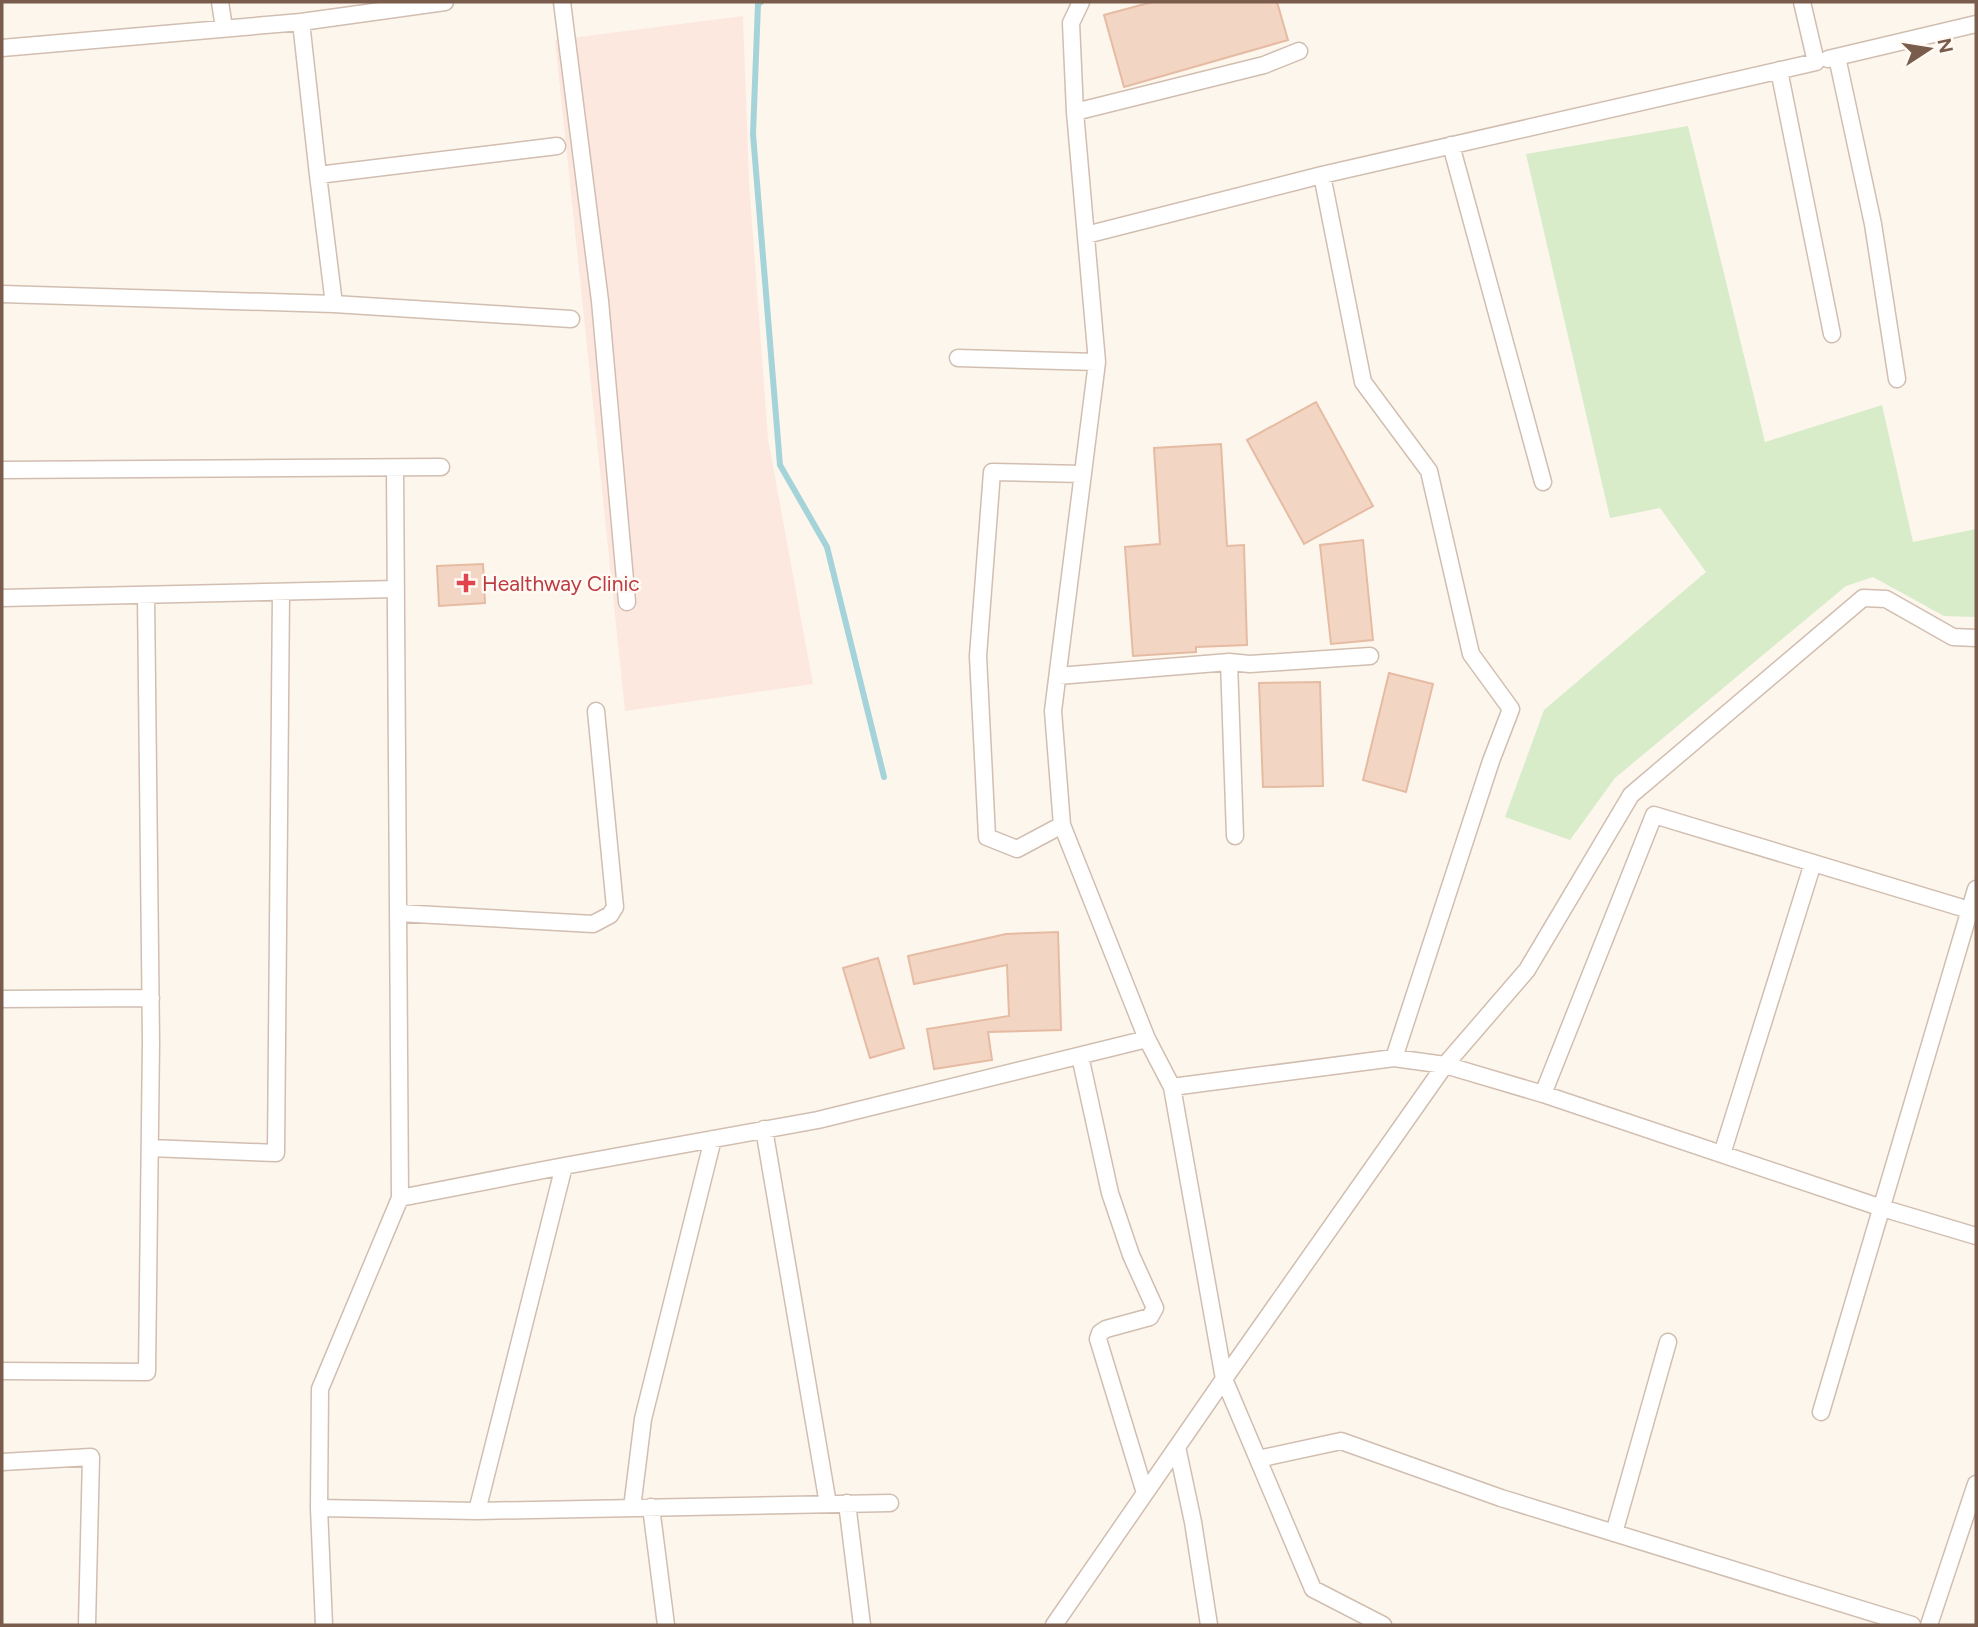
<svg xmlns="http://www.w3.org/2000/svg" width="1978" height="1627" font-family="Figtree,sans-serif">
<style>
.commercial{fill:#fde8e0}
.green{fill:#d8ecc9}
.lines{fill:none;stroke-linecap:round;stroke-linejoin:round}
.stream{stroke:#a5d3da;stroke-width:6}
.building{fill:#f3d5c3;stroke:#e6bba3;stroke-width:2}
.minor-casing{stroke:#d1beb0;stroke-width:19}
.minor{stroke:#fff;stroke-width:16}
.health-dot{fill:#e0444e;stroke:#fffaf3;stroke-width:2.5}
.labels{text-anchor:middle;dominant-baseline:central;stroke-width:5;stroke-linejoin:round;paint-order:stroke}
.health-label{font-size:21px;fill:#be3a42;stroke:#fffaf3;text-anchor:start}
</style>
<rect width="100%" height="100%" fill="#fdf6ec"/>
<path class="commercial" d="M743,16l6,166 19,257 45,245 -188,27 -70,-671z"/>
<path class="green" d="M1688,126l77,316 117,-37 31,137 63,-13v88l-32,-1 -71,-39 -27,9 -231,192 -45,62 -65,-23 39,-107 162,-138 -46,-64 -50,10 -84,-364z"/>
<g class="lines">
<path class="stream" d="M761,2l-3,2 -5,130 27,331 47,82 57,230"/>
</g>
<path class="building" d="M1152,2h125l11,38 -164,47 -20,-72z
M1316,402l57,104 -69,38 -57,-104z
M1221,444l6,102 17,-1 3,100 -51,2v5l-63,4 -8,-109 35,-3 -6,-96z
M1363,540l10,100 -42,4 -11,-99z
M483,564l2,39 -46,3 -2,-40z
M1389,673l44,11 -27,108 -43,-12z
M1320,682l3,104 -60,1 -4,-104z
M1058,932l3,98 -73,2 4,28 -58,9 -7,-40 82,-13 -2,-51 -93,19 -6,-28 98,-22z
M878,958l26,90 -34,10 -27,-90z"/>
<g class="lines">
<g class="minor-casing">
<path id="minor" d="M220,2l4,26
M562,2l38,299 27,301
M2,48l299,-26
M1837,57l36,167 24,155
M1828,59l148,-35
M1779,70l53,264
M1075,112l189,-47 35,-14
M1451,145l92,337
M318,175l-17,-153 144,-20
M1086,235l236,-60
M2,294l332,10 237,15
M334,304l-16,-129 239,-29
M958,358l139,4
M395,468l5,730 -80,191 -1,119 158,3 87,-345 254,-46 329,-81
M2,470l439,-3
M2,598l394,-9
M1229,662l6,174
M1058,676l171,-14 21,2 120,-8
M1062,825l-45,24 -30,-12 -9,-181 14,-184 91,2
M398,913l195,11 17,-9 5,-8 -19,-196
M2,999l149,-1
M1080,1056l30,137 21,62 24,53 -5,9 -44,12 -6,4 -2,6 47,154
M1394,1058l97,-297 20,-52 -40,-55 -42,-183 -66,-89 -41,-207 494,-113 -14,-60
M1172,1087l222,-29 51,7 98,29 339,114 94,28
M1543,1094l111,-279 322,97
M764,1129l64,375
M150,1148l126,5 5,-561
M1722,1154l91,-291
M400,1198l164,-32
M2,1371l145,1 4,-330 -5,-447
M1821,1412l155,-523
M1177,1447l16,75 16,103
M1258,1459l83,-18 160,57 411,127
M2,1462l89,-5 -4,168
M847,1503l15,122
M651,1507l15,118
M319,1508l5,117
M632,1508l11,-89 70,-280
M477,1511l413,-8
M1614,1533l54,-191
M1054,1625l170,-246 -52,-292 -25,-48 -85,-214 -9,-114 44,-349 -22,-250 -4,-89 10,-21
M1383,1625l-70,-36 -89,-210 221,-314 82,-95 104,-175 232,-197 23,1 67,38 23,1
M1929,1625l47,-141"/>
</g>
<use href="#minor" class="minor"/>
</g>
<path class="health-dot" d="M462.5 572.5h7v7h7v7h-7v7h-7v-7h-7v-7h7z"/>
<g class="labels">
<g class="health-label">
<text x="482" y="583">Healthway Clinic</text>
</g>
</g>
<rect width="1978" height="1627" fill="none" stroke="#7a5c4d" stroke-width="7"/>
<g transform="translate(1929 49) rotate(78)" stroke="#fffaf3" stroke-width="5" paint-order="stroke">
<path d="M0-5L12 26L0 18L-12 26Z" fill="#7a5c4d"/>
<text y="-10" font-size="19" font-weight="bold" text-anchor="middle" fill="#7a5c4d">N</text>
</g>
</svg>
